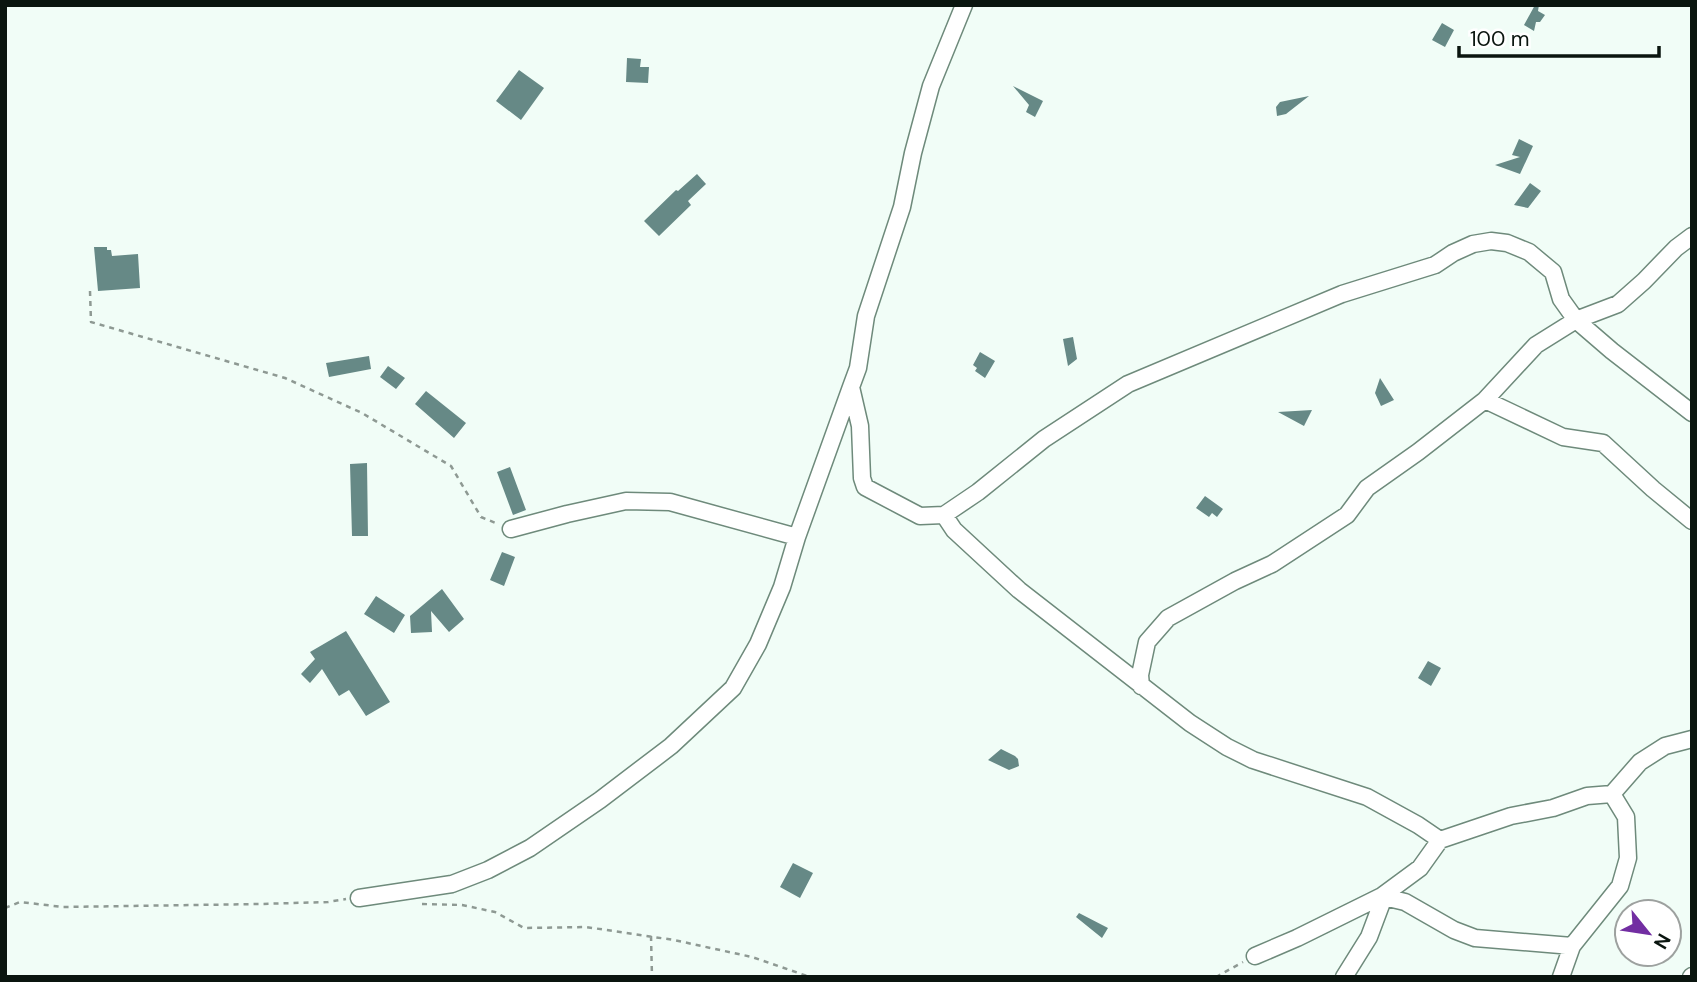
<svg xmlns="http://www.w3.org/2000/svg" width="1697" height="982" font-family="'DM Sans',sans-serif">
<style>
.building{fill:#668986}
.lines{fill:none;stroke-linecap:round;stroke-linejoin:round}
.street-casing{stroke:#6e8a7b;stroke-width:19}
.path{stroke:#8e9993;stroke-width:2.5;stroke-dasharray:5 5;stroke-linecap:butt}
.street{stroke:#fff;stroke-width:16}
</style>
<rect width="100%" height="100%" fill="#f1fdf7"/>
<path class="building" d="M1535,5h4l-1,6 7,4 -5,7h-4l-2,9 -10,-6z
M1442,23l12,7 -9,17 -13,-7z
M627,58l14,1 -1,8h9l-1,16 -22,-1z
M519,70l25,18 -23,32 -25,-19z
M1013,86l30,15 -8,16 -9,-5 3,-7z
M1309,96l-23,18 -9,2 -1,-9 4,-5z
M1519,139l14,7 -13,28 -25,-9 25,-8 -8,-2z
M697,174l9,10 -18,17 3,4 -32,31 -15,-15 32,-31 2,1z
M1530,183l11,8 -13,17 -14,-3z
M94,247h13v3h4l1,6 26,-2 2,34 -42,3z
M1073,337l4,22 -9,7 -5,-27z
M980,352l15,9 -10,17 -10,-7 2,-3 -4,-3z
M369,356l2,13 -42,8 -3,-14z
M388,366l17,12 -9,11 -16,-12z
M1380,378l14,22 -13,6 -6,-13z
M426,391l40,32 -12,15 -39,-34z
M1312,410l-8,16 -26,-14z
M367,463l1,73h-16l-2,-72z
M510,467l16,43 -13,5 -16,-43z
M1205,496l18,13 -6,8 -5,-4 -3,4 -13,-9z
M502,552l13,5 -11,29 -14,-6z
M442,589l22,30 -15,13 -18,-21 1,21 -21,1 -1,-17z
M376,596l29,19 -11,18 -30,-19z
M346,631l44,71 -24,14 -17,-26 -10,6 -17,-27 -12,14 -9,-9 14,-15 -5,-7z
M1428,661l13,7 -10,18 -13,-8z
M1001,749l14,7 3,3 1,7 -10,4 -21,-10z
M793,863l20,10 -13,25 -20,-11z
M1079,913l29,15 -6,10 -26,-21z"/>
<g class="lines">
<g class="street-casing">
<path id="street" d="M851,387l9,39 2,52 3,9 55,29 24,-1 10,15 65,60 171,133 37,24 26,13 114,37 51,28 22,15
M1485,400l78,37 40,6 50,46 39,32
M944,515l34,-23 66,-53 84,-55 214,-90 93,-29 18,-12 20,-9 18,-3 16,2 22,9 24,20 8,27 15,21 36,31 80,62
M511,529l56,-15 59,-13 44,1 127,35
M1141,686l-1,-11 7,-33 21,-24 67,-37 37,-17 75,-49 20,-27 51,-36 67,-52 51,-55 40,-25 42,-16 26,-23 32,-33 16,-12
M359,898l93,-14 36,-14 42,-22 70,-48 71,-54 62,-58 25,-44 24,-57 15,-50 54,-150 7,-19 8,-52 36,-109 11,-54 18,-67 33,-81
M1255,956l42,-18 85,-42 38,-28 20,-28 71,-24 42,-8 34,-12 25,-2 28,-32 25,-16 27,-7
M1344,977l25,-40 15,-40 21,5 49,28 21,8 97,8
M1561,977l11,-31 48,-60 8,-28 -2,-41 -14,-23
M1691,977l1,-1"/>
</g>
<path class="path" d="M90,291l1,31 194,56 77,35 89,53 30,51 17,7
M422,904l40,1 33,7 29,16 62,-1 88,13 78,17 58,20
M5,908l15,-6 43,5 197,-3 68,-2 18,-3
M651,936l1,41
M1216,977l27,-15"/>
<use href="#street" class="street"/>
</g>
<rect width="1697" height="982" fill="none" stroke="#0a150f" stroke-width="14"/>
<g transform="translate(1648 933) rotate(120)"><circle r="33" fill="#ffffff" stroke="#9da19f" stroke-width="2"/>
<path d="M0-5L12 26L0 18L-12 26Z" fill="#722ea2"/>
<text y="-10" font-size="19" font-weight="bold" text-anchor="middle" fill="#0a150f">N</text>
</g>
<path d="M1459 46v10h200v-10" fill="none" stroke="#0a150f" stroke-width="3.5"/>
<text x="1470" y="46" font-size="21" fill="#0a150f" stroke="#ffffff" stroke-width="5" paint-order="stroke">100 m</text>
</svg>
